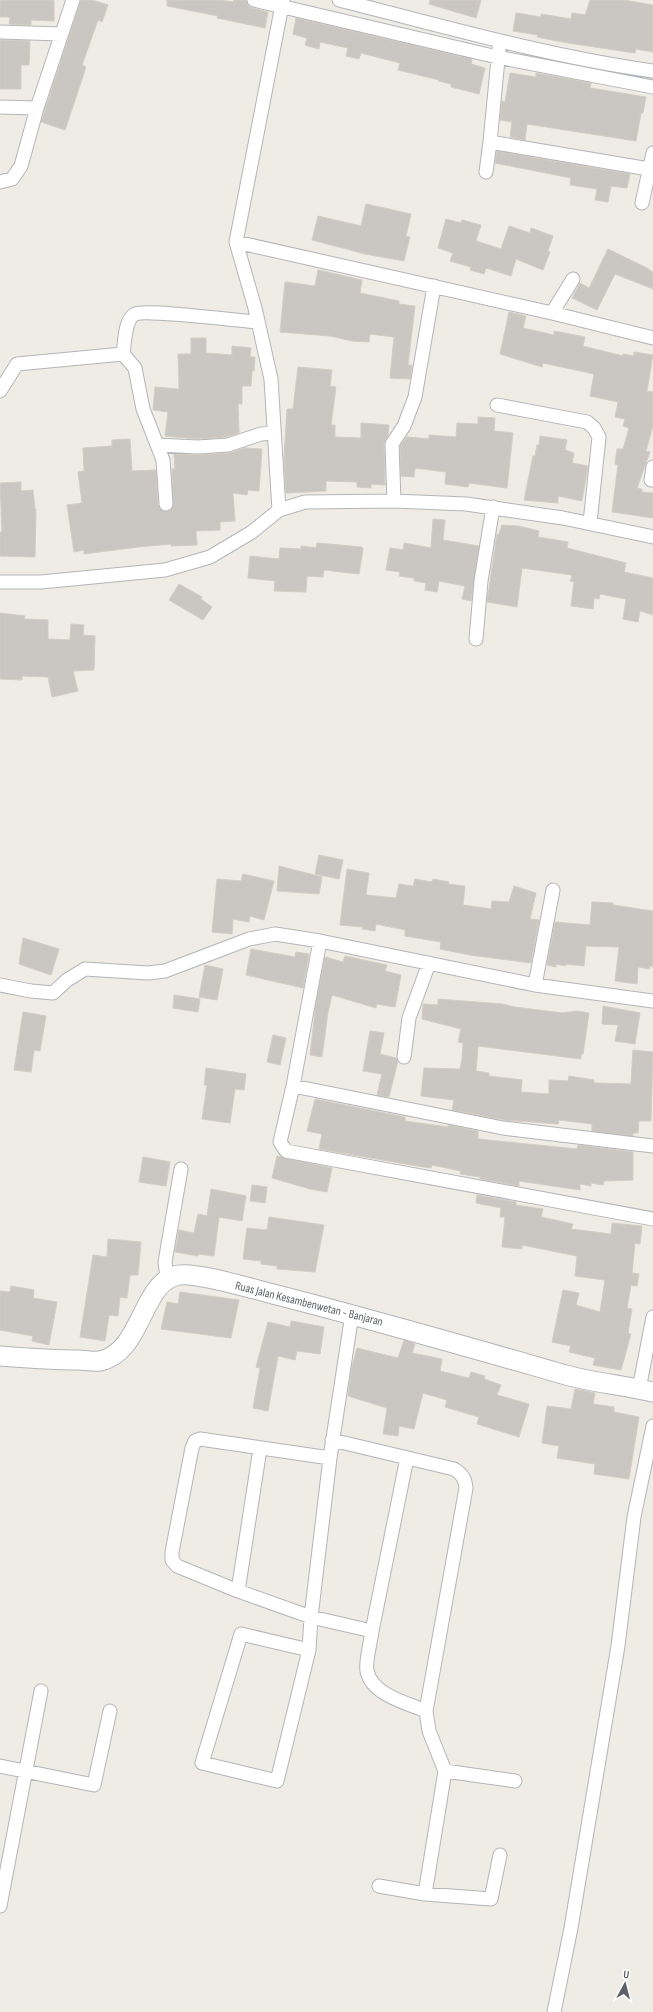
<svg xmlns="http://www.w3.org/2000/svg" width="653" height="2012" font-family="'Sofia Sans Condensed',sans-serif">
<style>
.building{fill:#cac7c2;stroke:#d3cdc3}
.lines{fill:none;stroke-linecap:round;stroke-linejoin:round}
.minor-casing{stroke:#b2b5b9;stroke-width:15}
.secondary-casing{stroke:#b1b5b9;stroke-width:21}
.minor{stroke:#fff;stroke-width:13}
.secondary{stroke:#fff;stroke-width:19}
.labels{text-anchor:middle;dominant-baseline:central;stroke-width:3;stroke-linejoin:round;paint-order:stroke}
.street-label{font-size:12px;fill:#5c6165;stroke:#fff}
</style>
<rect width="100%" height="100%" fill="#eeece5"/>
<path class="building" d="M0,0h54v21l-23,-1v5l-22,-1 1,-7h-10z
M81,0h11l16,5 -6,17 -4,-2 -16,45 4,2 -21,63 -24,-8z
M167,0h53l13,2 1,-2h12l2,6 4,2 16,4 -3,16 -48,-10 1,-2 -51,-10z
M430,0h51l-5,18 -47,-14z
M590,0h33l30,5v47l-17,-3 -1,4 -14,-2 -53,-8 -31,-6 1,-2 -25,-4 3,-18 25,4v-3l30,5 1,-6 13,2z
M296,18l176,41 -1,5 14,4 -6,26 -28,-7v-3l-13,-3 1,-1 -41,-10 2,-7 -39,-10 -2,6 -13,-3 2,-8 -28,-6 -1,7 -14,-4 2,-7 -14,-4z
M0,40l30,1 -1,24h-8v24h-21z
M510,73l26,4v-4l55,10 -1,5 56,9 -3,16h-2l-5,28 -109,-17 -2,16 -15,-3 2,-15 -12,-2 2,-19 3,1z
M497,151l133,23 -3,14 -16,-2 -3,16 -13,-2 2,-11 -27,-4 1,-7 -76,-15z
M366,204l45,10 -5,22 4,1 -6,24 -39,-7 -53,-14 6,-24 43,10z
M446,219l15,4 1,-3 19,5 -5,16 25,8 8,-23 21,7 1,-5 22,8 -5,15 2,1 -7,18 -27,-11 -5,17 -25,-8 -2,6 -14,-4 1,-3 -21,-6 3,-8 -15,-5z
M608,249l41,20v1l4,2v17l-38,-15 -18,36 -25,-12 8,-15 9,5z
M318,270l44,10 -2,13 39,8v3l16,2 -7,59h4l-2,14 -20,-1 4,-41 -24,-3 -1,8 -17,-1 -22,-5 -50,-4 5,-50 30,4z
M509,312l17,4 -3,12 31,7v-4l31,6 -2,9 40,10v-2l11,2v-4l19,3 -6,36 6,1v34l-7,25 4,1 -13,36 5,1v3l11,1v25l-41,-6 6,-47 -3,-1 2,-15h6l6,-21 -6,-2 2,-7 -10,-2 3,-15 -28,-6 4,-22 -51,-11 -1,4 -42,-13z
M191,338h15v15l26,2v-9l19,2 -1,9h5l-1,14h-2l-1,15h-9v18h-4l1,29 -13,4 -28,2 -33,-3 3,-24 -15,-2 2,-23 24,2 -1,-35h13z
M298,367l34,3 -2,16 6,1 -5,38h4v12l26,1v-15l28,2 -1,10 -4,9 1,41 -14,-1v4l-14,-1v-5l-31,-1v10l-40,2 -2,-35 3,-49h6z
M478,417l17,1 -1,13 19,2 -6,55 -38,-5 -1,4 -23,-3 1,-12 -31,-4 -1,9 -13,-1 -1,-30 7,-9 22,2v-4l27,2 1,-14 21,1z
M540,436l27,4 -2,10 9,3 -2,10 16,3 -6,35 -24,-5v7l-34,-3 9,-44h2l2,-11h2z
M130,439l2,32 24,-1 2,35 5,6h7l3,-4 -1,-38h3l-1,-15 24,1 31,-2 16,-5 17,1 -3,42 -11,-1 -1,5 -14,-2 2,28 -15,1v8l-24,1 1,14 -26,1v-2l-33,3 -54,7v-4l-10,2 -7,-47 15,-2 -4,-31 6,-1 -1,-23 29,-2v-6z
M21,482v9l12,-1 2,19h1l-1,48 -35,-1v-24h2l-2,-49z
M433,519l12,1 -2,20 36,6 -8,55 -9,-2 3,-13 -26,-5 -2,11 -12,-2 1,-7 -12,-2v-3l-15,-2 1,-4 -14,-2 4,-22 13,2 1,-7 27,5z
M502,525l17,1 20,5 -1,6 30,5 -1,6 59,15 -2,9 29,6v37l-13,-4 -2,11 -15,-3 3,-20 -26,-5 -1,5 -5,-1 -1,11 -22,-3 3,-24 -4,-1 2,-6 -50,-7 -5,39 -30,-5 10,-68h2z
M317,543l45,4 1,2 -4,25 -35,-4 -1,7 -16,-1 -1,16 -32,-1 1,-10 -27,-3 2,-22 29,3 1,-11 21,1v-3l15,2z
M179,584l23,13 -1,2 11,8 -9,13 -34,-20z
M0,613l25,3 -1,3 24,1v19l22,1 1,-16 13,1 -1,10 12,1 -1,34 -21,1 5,20 -26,6 -4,-20 -26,-1v4l-22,-1z
M319,855l24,5 -4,19 -24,-5z
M279,866l43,11 -3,17 -42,-3z
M347,869l22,4 -3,22 30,3 3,-14 14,2 2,-7 17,3 1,-3 16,3 -1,2 17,2 -2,19 28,4 1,-8 17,1 5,-16 22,7 -6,26 9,1 -8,43 -61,-8 -30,-6 1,-7 -36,-6v-6l-29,-6 -1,7 -13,-2 1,-2 -23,-2z
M243,874l31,7 -10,39 -14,-4 -1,6 -16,-3 -1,15 -20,-2 5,-53 24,2z
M592,902l21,1v2l40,6v56l-3,-1 -1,3 -11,-2 -1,17 -22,-3 4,-34 -33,-1 -2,20 -18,-2v2l-10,-2v3l-9,-2 8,-43 35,3z
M23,938l36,11 -8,26 -32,-11z
M251,949l44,8 1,-5 13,2 -6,34 -57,-13z
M345,956l42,9 -2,6 16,4 -6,32 -18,-3 -1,4 -44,-13 -4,17 -6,45 -12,-2 6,-51 9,-47 18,5z
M205,965l18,4 -6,31 -18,-3z
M174,995l26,4 -2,13 -25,-4z
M438,999l64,5 13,3 47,6 15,-2 12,2 -6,41h-2v5l-103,-13 -2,25 13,2v3l33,4 -1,12 28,2v-14l19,1 1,-5 25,4v3l37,1 2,-34 20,2 -2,69h-12l-1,12h-5v3l-41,-5v-7l-33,-4 -1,4 -54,-4 -52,-10 2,-10 -33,-4 3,-28 36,1 2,-10 1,-16 -5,-1 3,-13 -39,-10 1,-15 15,1z
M603,1006l37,7 -5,31 -20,-3 3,-16 -16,-1z
M23,1012l23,4 -6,35 -6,-1 -3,22 -17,-2z
M370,1031l14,2 -4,21 16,4 2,3 -9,36 -12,-2 5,-21 -19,-3z
M273,1035l13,3 -6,27 -13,-3z
M206,1068l40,6 -2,16 -9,-1 -5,34 -28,-4 5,-34h-3z
M315,1099l90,18v4l43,6v-2l30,6v8l99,10 1,-4 55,7v28l-29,1 -1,4 -12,-2v3l-11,-2v6l-61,-9v5l-39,-7v-2l-20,-3 1,-3 -29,-6 -1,3 -14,-2 -98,-17 3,-15 -15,-3z
M277,1156l55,12 -5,24 -17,-3 -38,-11z
M143,1157l27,5 -4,24 -27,-4z
M252,1185l15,2 -2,16 -15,-2z
M211,1189l35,7 -4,25 -23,-4 -5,39 -16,-2v2l-23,-4 4,-22 15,3 4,-19 9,2z
M477,1195l39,7v3l27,4 -2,8 32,7 -2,5 40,5 1,-11 30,3 -2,18 -5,-1 -3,30 7,1 -2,12 -6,-1 -4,23 5,1 -4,24 3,1 -10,36 -28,-5 2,-7 -26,-6 2,-6 -19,-4 11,-52 16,3 -3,12 24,7 5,-32 -30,-4 2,-20 -55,-11v4l-20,-2 3,-30h-5l1,-9 -25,-5z
M269,1217l55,8 -9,47 -38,-3v-3l-16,-2v-3l-18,-2 4,-31 20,2z
M108,1239l33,3 -3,33h-8l-3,23 -7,-1 -2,19 -9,-1 -4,26 -25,-4 13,-82 14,2z
M11,1286l23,4 -1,8 24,4 -8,43 -17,-4 1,-5 -33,-6v-39l10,1z
M180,1292l59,8 -8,38 -70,-9 6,-27 11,2z
M291,1321l33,6 -4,27 -23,-3 -2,9 -17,-4 -10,55 -15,-3 7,-40 -4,-1 12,-45 22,5z
M404,1340l11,4 -3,9 30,6 -2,12 29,7 2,-6 14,4 -1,3 17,6 -4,10 32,9 -10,33 -42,-13 2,-7 -34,-10 2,-7 -24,-7 -9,36 -15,-3 -1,10 -15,-2 4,-26 -39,-12 4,-30 5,-18 41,10z
M575,1389l20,4 -2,11 21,3v5l25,5 -10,62 -35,-5 1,-10 -38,-6 2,-12 -17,-3 5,-37 24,3z"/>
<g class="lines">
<g class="minor-casing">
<path id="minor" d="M254,0l243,57 156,30
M339,0c104,26 207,56 314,71
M0,32l61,2
M0,107l37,1
M490,142l159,27
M486,172l4,-30 9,-93
M0,182l12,-3 9,-13 16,-58 36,-108
M642,203l11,-50
M236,242l316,71 101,25
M552,313l21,-34
M123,354l12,14 8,41 20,51 3,44
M0,391l17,-27 106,-10c2,-11 1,-34 12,-40 13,-5 104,7 123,8
M497,405l90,17 7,6 5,9 -9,86
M157,445l41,2 30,-2 33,-11 13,-1
M651,480l2,-13
M394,501l-2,-57 12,-18 11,-29 19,-111
M279,510l-8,-131 -16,-71 -19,-66 47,-242
M0,582h41l124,-12 45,-13 42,-25 27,-22 26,-8 89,-1 72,3 97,14 90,19
M476,639l5,-58 12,-74
M320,941l-27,145 -13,56 6,9 367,68
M0,985l31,6 22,2 14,-13 18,-11 63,4 17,-2 84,-32 26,-5 45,7 215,44 118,16
M535,985l18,-95
M404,1057l5,-39 20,-55
M293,1086l210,42 150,18
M167,1278l-2,-16 16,-93
M352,1314l-22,144 -19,159 61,14c-1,10 -7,31 -5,40 5,24 40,32 59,40
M639,1389l14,-72
M332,1440l122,29c8,5 11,9 12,19l-40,223 3,20 16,40 -20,123
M238,1591l22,-142
M372,1631l35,-173
M309,1650l-68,-16 -39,129 75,18 32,-131 2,-33 -73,-26 -61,-25 -5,-6v-8l20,-104 3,-7 5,-2 130,19
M0,1766l94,19 16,-74
M445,1771l70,10
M379,1886l46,8 66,5 9,-44
M0,1906l41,-215
M554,2012l17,-84 47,-282 16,-129 19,-91"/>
</g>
<g class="secondary-casing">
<path id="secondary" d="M0,1356c26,2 52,4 78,4 7,0 15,2 22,1 43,-9 41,-80 79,-86 18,-3 74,14 94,19 98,25 195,53 293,81 28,8 58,10 87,17"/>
</g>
<use href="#minor" class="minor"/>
<use href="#secondary" class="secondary"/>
</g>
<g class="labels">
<g class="street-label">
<text transform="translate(309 1304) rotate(14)">Ruas Jalan Kesambenwetan - Banjaran</text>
</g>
</g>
<g transform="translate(625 1984) rotate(7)" stroke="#ffffff" stroke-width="3" paint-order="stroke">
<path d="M0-3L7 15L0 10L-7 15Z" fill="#5c6165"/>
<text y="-6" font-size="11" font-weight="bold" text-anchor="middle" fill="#5c6165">U</text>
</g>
</svg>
